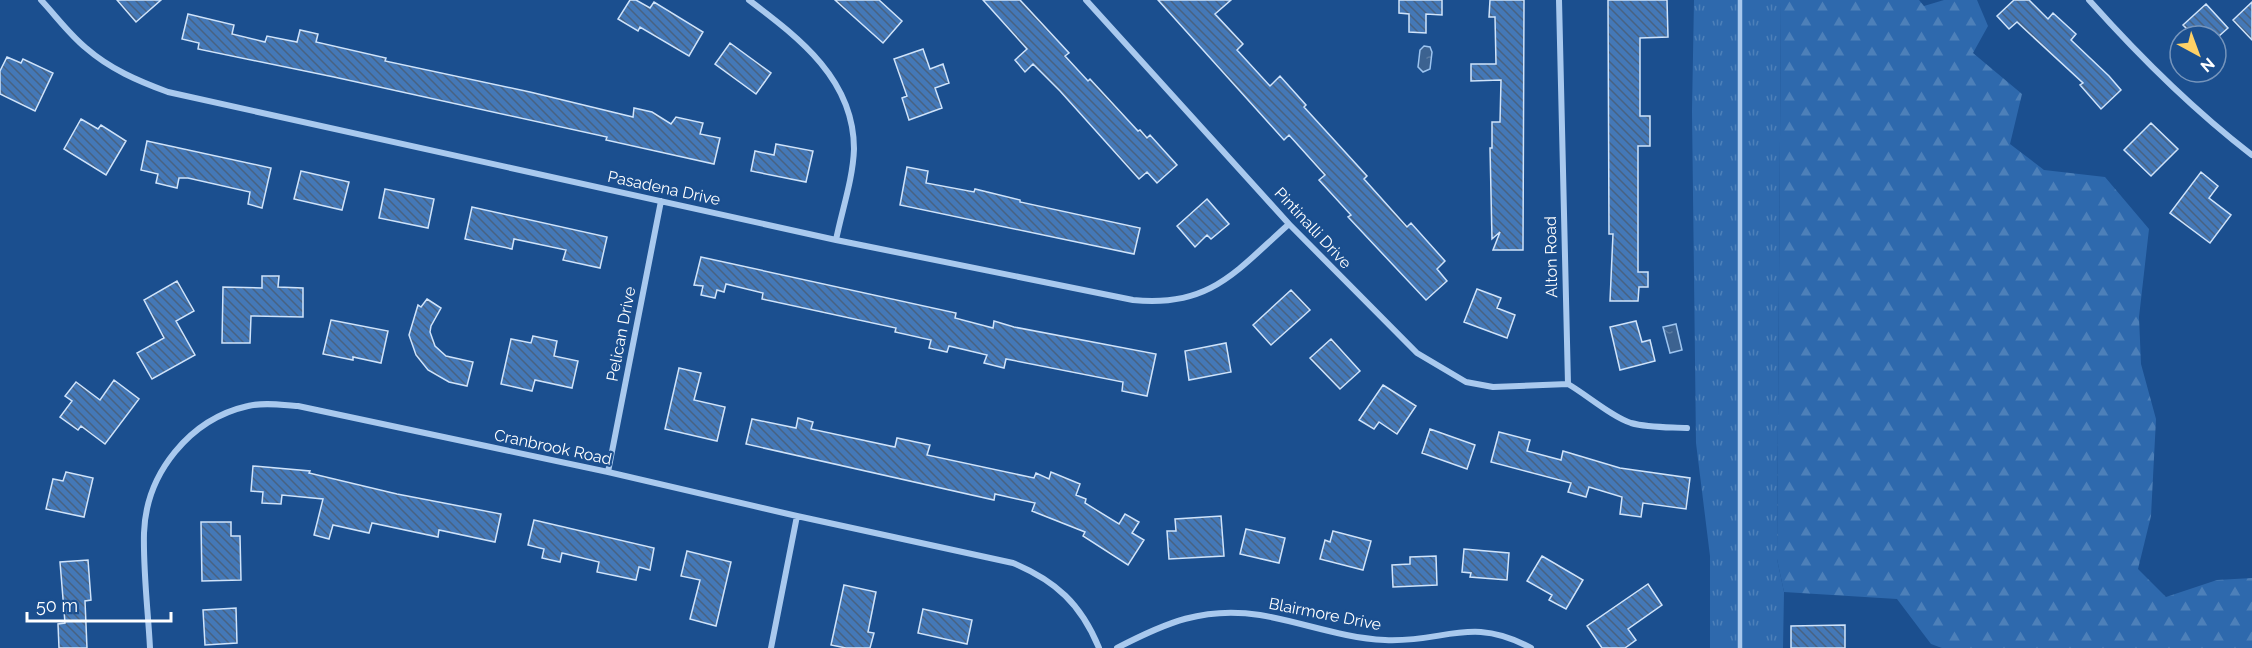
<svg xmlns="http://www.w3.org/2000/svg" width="2252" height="648" font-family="Raleway,sans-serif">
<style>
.grass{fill:url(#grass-tufts)}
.forest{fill:url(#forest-firs)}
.water{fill:url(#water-ripples);stroke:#9cc4f0;stroke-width:1.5}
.building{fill:url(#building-back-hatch);stroke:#cfe3fa;stroke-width:1.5}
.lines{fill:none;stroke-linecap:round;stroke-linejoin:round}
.lane{stroke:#a9c9ee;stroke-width:4.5}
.street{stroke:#a9c9ee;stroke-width:6}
.labels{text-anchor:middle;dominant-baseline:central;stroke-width:4.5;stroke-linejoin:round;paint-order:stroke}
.street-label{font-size:16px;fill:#fff;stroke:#1b4f8f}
</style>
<defs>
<pattern id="grass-tufts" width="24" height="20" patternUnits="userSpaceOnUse" patternTransform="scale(1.5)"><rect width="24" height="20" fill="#2e69ad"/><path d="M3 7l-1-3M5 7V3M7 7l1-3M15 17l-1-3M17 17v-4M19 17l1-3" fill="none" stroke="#4d80b9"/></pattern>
<pattern id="forest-firs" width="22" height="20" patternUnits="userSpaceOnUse" patternTransform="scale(1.5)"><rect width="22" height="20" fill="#2e69ad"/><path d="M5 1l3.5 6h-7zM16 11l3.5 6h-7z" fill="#4d80b9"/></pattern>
<pattern id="water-ripples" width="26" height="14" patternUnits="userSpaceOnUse" patternTransform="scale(1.5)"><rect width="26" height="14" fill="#3c6290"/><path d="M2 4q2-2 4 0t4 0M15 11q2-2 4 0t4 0" fill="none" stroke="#597aa1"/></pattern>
<pattern id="building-back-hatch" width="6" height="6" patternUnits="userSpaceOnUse" patternTransform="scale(1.5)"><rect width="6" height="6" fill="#4478b7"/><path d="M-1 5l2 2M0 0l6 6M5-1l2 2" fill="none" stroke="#486282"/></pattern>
</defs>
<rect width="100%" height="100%" fill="#1b4f8f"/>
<path class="grass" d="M1694,0h87l-4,559 7,33 -1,56h-73v-92l-14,-113 -4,-332z"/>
<path class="forest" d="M1781,0h138l5,6 20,-6h33l11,26 -15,27 49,41 -12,50 34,26 61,7 44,52 -10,88 2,47 15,55 -5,97 -13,53 28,28 51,-17 35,-2v70h-310l-11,-4 -34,-45 -113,-7 -7,-33z"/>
<path class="water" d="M1424,46l6,1 2,5 -2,17 -7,3 -5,-5 2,-17z
M1676,324l6,26 -12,3 -7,-26z"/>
<path class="building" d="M117,0h44l-25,22z
M630,0h6l14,8 4,-6 49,30 -14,24 -49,-29 -2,4 -20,-12z
M835,0h44l23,21 -19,22z
M983,0h37l49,53 -4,3 23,25 2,-2 48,52 2,-1 7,8 3,-3 27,30 -20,18 -10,-11 -8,7 -79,-88 -27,-27 -8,8 -10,-12 12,-11z
M1158,0h73l-16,14 28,30 -6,6 33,36 10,-10 26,29 -2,2 63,69 -3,3 43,48 4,-4 34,38 -8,8 10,12 -21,19 -78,-83 3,-2 -32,-35 6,-5 -36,-40 -5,5z
M1399,0h43v15l-16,-1v19l-17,-1v-18l-10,-1z
M1490,0h34l-1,250h-30l7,-18 -8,7 -2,-91h2v-26h8l1,-42 -30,1v-17h25l-1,-47h-6z
M1608,0h59l1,37 -28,1v78h10v30h-12v126h10v15h-9l-1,14h-28l3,-67h-4z
M2014,0h15l19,19 5,-6 23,21 -5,6 38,36 12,14 -20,19 -21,-24 3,-2 -66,-61 -8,7 -12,-13z
M2252,2v38l-19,-20z
M2206,4l22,24 -9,8h-25l-11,-11z
M188,14l46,11 -2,9 33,8 2,-6 30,6 3,-12 18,4 -2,8 70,16 -1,3 145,31 103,25 1,-9 18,4 19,12 5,-7 27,6 -3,11 20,4 -6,26 -108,-24 1,-3 -273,-60 -136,-28 1,-6 -17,-4z
M730,43l41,30 -15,21 -41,-30z
M923,49l7,20 13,-5 6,19 -14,5 7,20 -33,12 -7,-22 5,-2 -13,-37z
M7,57l14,6 2,-4 30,14 -18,38 -35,-17v-23z
M81,119l17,10 3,-4 25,16 -20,34 -42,-26z
M2151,123l27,26 -27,27 -27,-26z
M147,141l124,27 -9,40 -14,-4 2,-12 -62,-14h-9l-2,10 -21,-5 2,-9 -17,-4z
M776,144l37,7 -7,31 -55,-11 4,-20 19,4z
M907,167l21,4 -2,12 48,9 1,-3 45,11v2l120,26 -6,26 -234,-49z
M301,171l48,11 -7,28 -48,-11z
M2201,172l17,14 -9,12 22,17 -21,28 -40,-30z
M385,189l49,10 -6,29 -49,-10z
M1207,199l22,25 -18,15 -4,-4 -12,12 -18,-21z
M472,207l135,30 -7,31 -37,-8 3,-10 -52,-11 -2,10 -47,-10z
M701,257l255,56 -1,5 38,10 1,-7 20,6 142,27 -9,42 -25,-5 1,-9 -117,-23 -2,9 -20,-5 3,-8 -38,-9 -2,6 -18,-4 2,-8 -36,-8 1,-4 -134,-29 1,-6 -37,-9 -2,8 -7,-2 -2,8 -14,-3 2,-9 -9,-1z
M262,276h17l-1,11 25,1v29l-52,-1 -1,27h-28l1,-56 39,1z
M177,281l17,30 -18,10 19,34 -43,24 -15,-26 27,-15 -20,-38z
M1477,289l24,9 -4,10 18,7 -8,23 -43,-16z
M1291,290l19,20 -39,35 -18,-20z
M427,299l14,9 -10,18 -1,6 5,14 11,10 27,6 -6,24 -18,-4 -21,-12 -12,-15 -7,-20 9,-30 3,2z
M331,320l57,11 -7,32 -28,-6v3l-30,-6z
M1636,321l6,21 8,-2 5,21 -35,9 -10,-43z
M533,336l24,5 -3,15 24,5 -6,27 -37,-8 -3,11 -31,-7 10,-45 20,4z
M1331,339l29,32 -20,18 -30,-31z
M1226,343l5,29 -42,8 -4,-29z
M679,368l22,5 -7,27 31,7 -8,34 -52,-12z
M114,380l25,19 -34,45 -24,-18 -3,4 -18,-13 12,-16 -7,-5 11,-14 24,18z
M1383,385l33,21 -19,28 -18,-12 -5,7 -15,-9z
M798,418l15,4 -2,7 84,18 2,-9 33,7 -3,10 107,23 2,-5 13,6 2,-7 29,12 -4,11 10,4 -1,4 34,21 6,-10 14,8 -7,11 12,7 -16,25 -45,-29 2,-4 -53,-21 3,-8 -40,-9 -1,6 -248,-56 6,-25 44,9z
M1430,429l45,16 -8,24 -45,-16z
M1499,432l31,8 -3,11 34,9 2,-9 57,17 70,10 -4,31 -43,-6 -2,14 -21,-3 2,-17 -33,-10 -3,10 -18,-5 3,-9 -80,-21z
M253,466l57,5 -1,2 88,21 104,20 -6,28 -56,-12 -1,7 -66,-14 -3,10 -36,-8 -4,14 -15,-4 9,-36 -41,-4 -1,9 -19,-1 1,-11 -12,-1z
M66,472l27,6 -9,39 -38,-8 7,-30 10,2z
M1221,516l3,40 -55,3 -2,-28h9l-1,-12z
M534,520l120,28 -4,22 -11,-3 -3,13 -39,-8 2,-10 -37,-9 -2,9 -18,-4 2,-9 -16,-4z
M201,522h30v14h9l1,44 -39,1z
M1246,529l39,9 -6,25 -39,-9z
M1333,531l38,10 -8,29 -43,-11 5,-19 5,2z
M1464,549l45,4 -2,27 -37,-3 1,-4 -9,-1z
M687,551l44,11 -15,64 -26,-7 10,-39 -19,-4z
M1436,556l1,29 -44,2 -1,-22 18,-1v-7z
M1542,556l41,24 -17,29 -17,-9 3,-5 -25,-14z
M88,560l3,40 -6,1 2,47h-28l-1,-24 7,-1 -5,-61z
M1648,584l14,21 -34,24 8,11 -11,8h-23l-15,-22z
M844,585l32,7 -8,40 6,1 -4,15h-24l-15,-3z
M236,608l1,35 -32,2 -2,-35z
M923,609l49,11 -5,24 -49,-11z
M1845,625v23h-54v-22z"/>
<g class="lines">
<path class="lane" d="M1740,648v-648"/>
<path class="street" d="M41,0c15,16 28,34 45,48 24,21 52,33 82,44l668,148 297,60c77,8 103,-29 156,-76
M749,0c50,38 105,79 105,149 -1,30 -12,61 -18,91
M1086,0l203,224 128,129 49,29 27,5 75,-3
M1559,0l9,384
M2089,0c50,56 103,109 163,155
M1568,384c19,11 44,33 63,39 18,5 37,4 56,5
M608,472l53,-271
M150,648c-2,-38 -7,-77 -6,-115 2,-60 46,-114 104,-127 16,-4 34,-1 50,0l310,66 189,44 216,47c43,18 68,41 86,85
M771,648l26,-132
M1117,648c48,-25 87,-42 143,-33 42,7 82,23 125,25 60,3 85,-25 146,8"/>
</g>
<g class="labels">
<g class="street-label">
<text transform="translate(664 188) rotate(12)">Pasadena Drive</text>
<text transform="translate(1313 228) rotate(47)">Pintinalli Drive</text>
<text transform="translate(1551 257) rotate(-91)">Alton Road</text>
<text transform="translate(621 334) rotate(-79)">Pelican Drive</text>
<text transform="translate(553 447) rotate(12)">Cranbrook Road</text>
<text transform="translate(1325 614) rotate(11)">Blairmore Drive</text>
</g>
</g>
<g transform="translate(2198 54) rotate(139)"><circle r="28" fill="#1b4f8f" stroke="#7695bc" stroke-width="1.5"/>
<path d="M0-4.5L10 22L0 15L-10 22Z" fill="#ffd166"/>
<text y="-9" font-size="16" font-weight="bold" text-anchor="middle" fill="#ffffff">N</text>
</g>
<path d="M27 612v9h144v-9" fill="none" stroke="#ffffff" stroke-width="3"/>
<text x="36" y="612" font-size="18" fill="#ffffff" stroke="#1b4f8f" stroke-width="4.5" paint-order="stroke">50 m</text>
</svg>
